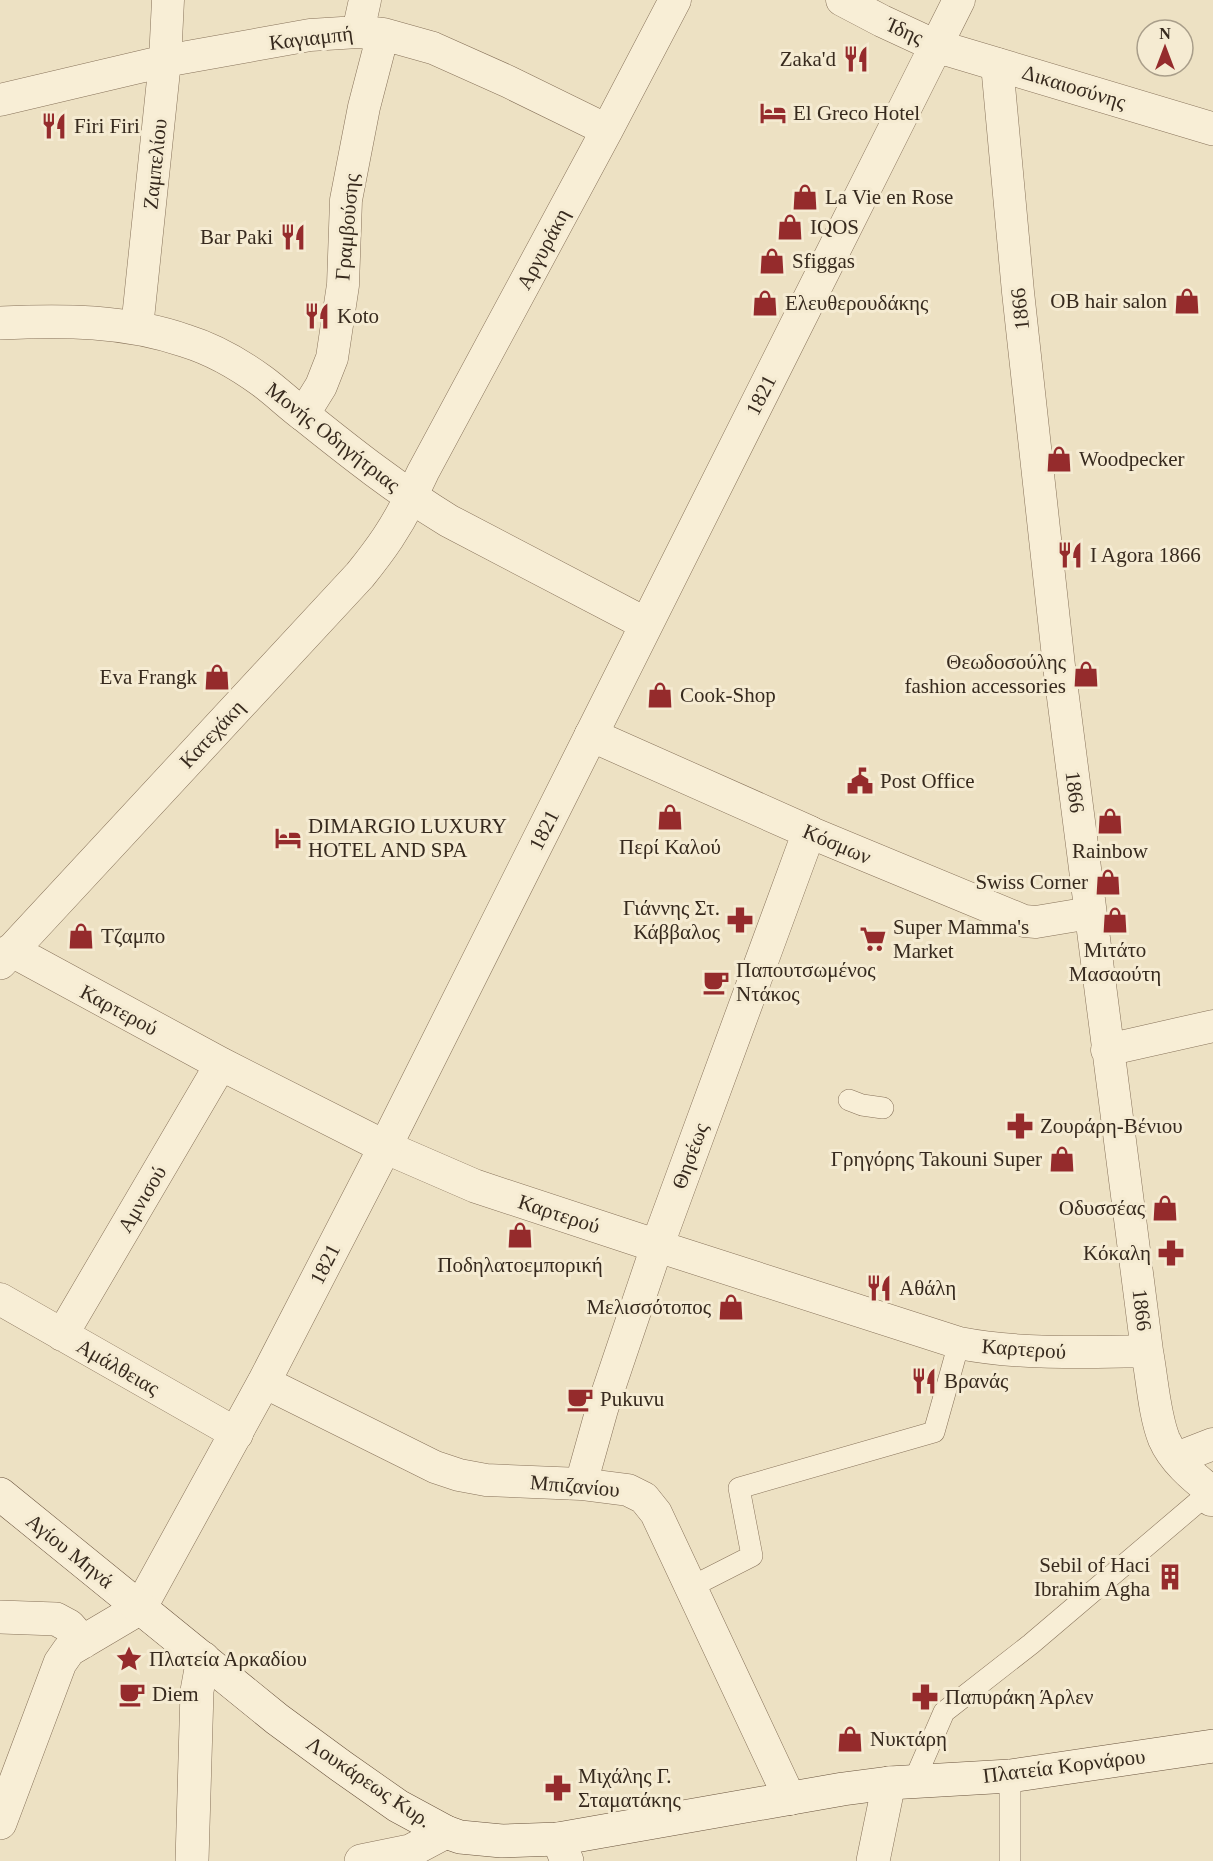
<svg xmlns="http://www.w3.org/2000/svg" width="1213" height="1861" font-family="Georgia,serif">
<style>
.lines{fill:none;stroke-linecap:round;stroke-linejoin:round}
.service-casing{stroke:#87725a;stroke-width:22}
.pedestrian-casing{stroke:#87725a;stroke-width:33}
.minor-casing{stroke:#87725a;stroke-width:34}
.tertiary-casing{stroke:#87725a;stroke-width:34}
.secondary-casing{stroke:#69533d;stroke-width:34}
.service{stroke:#f8eed6;stroke-width:21}
.pedestrian{stroke:#f8eed6;stroke-width:32}
.minor{stroke:#f8eed6;stroke-width:33}
.tertiary{stroke:#f8eed6;stroke-width:33}
.secondary{stroke:#f8eed6;stroke-width:33}
.labels{text-anchor:middle;dominant-baseline:central;stroke-width:6;stroke-linejoin:round;paint-order:stroke}
.street-label{font-size:21px;fill:#372a1e;stroke:#f5ebd2}
.poi-label{font-size:21px;fill:#372a1e;stroke:#f5ebd2;text-anchor:start}
</style>
<rect width="100%" height="100%" fill="#ede1c3"/>
<g class="lines">
<g class="service-casing">
<path id="service" d="M849,1100l13,5 21,3
M691,1587l61,-31 -13,-68 195,-56 25,-89
M914,1781l30,-69 87,-68 180,-153 2,2
M1010,1861v-85"/>
</g>
<g class="pedestrian-casing">
<path id="pedestrian" d="M842,0l40,21 54,25 23,-46
M358,32l7,-32
M997,64l21,228 41,374 88,685c5,26 7,63 17,88 9,21 29,38 47,52v9
M0,100l165,-39 145,-26 48,-3 25,2 50,14 76,34 98,48
M137,328l28,-267 3,-61
M303,415l18,-29 11,-28 11,-73 3,-85 18,-93 19,-73
M411,497l12,-25 184,-342 68,-130
M809,832l215,89 12,1 54,-9
M1107,1050l106,-24
M0,1299l237,135
M62,1335l159,-271
M264,1382l171,85 24,8 27,5 95,4 47,6 16,8 12,15 134,286
M1177,1458l36,-14
M581,1484l21,-75 55,-163 302,97c62,12 125,9 188,8"/>
</g>
<g class="minor-casing">
<path id="minor" d="M11,950l210,114 164,83 90,39 182,60 152,-414 -218,-97
M0,963l360,-388c21,-26 36,-47 51,-78
M0,1617l56,2 13,7 14,16
M0,1823l60,-160 9,-13 71,-42
M558,1839l9,22
M192,1861l5,-170 6,-33
M361,1861l49,-10 36,-19
M873,1861l16,-78"/>
</g>
<g class="tertiary-casing">
<path id="tertiary" d="M0,323c62,-3 126,-3 186,18 26,8 54,24 76,40 15,11 28,24 43,35 46,37 93,74 144,105l197,103
M140,1608l124,-226 121,-235 551,-1101 277,83"/>
</g>
<g class="secondary-casing">
<path id="secondary" d="M0,1494l277,225 64,47 57,40 48,26 14,5 42,4 56,-2 285,-50 46,-6 121,-7 203,-30"/>
</g>
<use href="#service" class="service"/>
<use href="#pedestrian" class="pedestrian"/>
<use href="#minor" class="minor"/>
<use href="#tertiary" class="tertiary"/>
<use href="#secondary" class="secondary"/>
</g>
<defs>
<g id="restaurant-bare" transform="scale(2.07)"><path d="M-5-6h1v4h1v-4h1v4h1v-4h1v5L-1.5 .5V6h-2V.5L-5-1ZM5-6V6H3V1.5H1.5Q1.5-4 5-6Z" fill="#952b2c" stroke="#f5ebd2" stroke-width="2.5" paint-order="stroke"/></g>
<g id="hotel-bare" transform="scale(2.07)"><path d="M-6-4.5h1.5V1H6V5H4.5V3h-9V5H-6ZM-4 0a1.8 1.8 0 1 1 3.6 0ZM.5 0V-2.5h3Q6-2.5 6 0Z" fill="#952b2c" stroke="#f5ebd2" stroke-width="2.5" paint-order="stroke"/></g>
<g id="shop-bare" transform="scale(2.07)"><path d="M-5-2.5h2.3a2.7 3.5 0 0 1 5.4 0H5L5.5 6h-11ZM-1.5-2.5h3a1.5 2.3 0 0 0-3 0Z" fill="#952b2c" stroke="#f5ebd2" stroke-width="2.5" paint-order="stroke"/></g>
<g id="civic-bare" transform="scale(2.07)"><path d="M-.6-6.5H3V-4.5H.6V-3L4-1V1h2V6H-6V1h2V-1L-.6-3ZM-1.2 2.5V6h2.4V2.5Z" fill="#952b2c" stroke="#f5ebd2" stroke-width="2.5" paint-order="stroke"/></g>
<g id="pharmacy-bare" transform="scale(2.07)"><path d="M-2-6h4v4h4v4h-4v4h-4v-4h-4v-4h4Z" fill="#952b2c" stroke="#f5ebd2" stroke-width="2.5" paint-order="stroke"/></g>
<g id="supermarket-bare" transform="scale(2.07)"><path d="M-6-5.5h2.5l.6 2H6L4.5 2H-2.5L-4.4-4H-6ZM-1.5 3.2a1.3 1.3 0 1 0 .1 0ZM3 3.2a1.3 1.3 0 1 0 .1 0Z" fill="#952b2c" stroke="#f5ebd2" stroke-width="2.5" paint-order="stroke"/></g>
<g id="cafe-bare" transform="scale(2.07)"><path d="M-5.5-4.5H6V0H3Q3 3.5 0 3.5H-2.5Q-5.5 3.5-5.5 0ZM3-3.2v2h1.7v-2ZM-6 4.5H4V6H-6Z" fill="#952b2c" stroke="#f5ebd2" stroke-width="2.5" paint-order="stroke"/></g>
<g id="building-bare" transform="scale(2.07)"><path d="M-4-6H4V6H1V3H-1V6H-4ZM-2.5-4.3h1.7v1.8h-1.7ZM.8-4.3h1.7v1.8H.8ZM-2.5-1h1.7V.8h-1.7ZM.8-1h1.7V.8H.8Z" fill="#952b2c" stroke="#f5ebd2" stroke-width="2.5" paint-order="stroke"/></g>
<g id="sight-bare" transform="scale(2.07)"><path d="M0-6L1.8-2.2L6-1.7L2.9 1.2L3.7 5.4L0 3.3L-3.7 5.4L-2.9 1.2L-6-1.7L-1.8-2.2Z" fill="#952b2c" stroke="#f5ebd2" stroke-width="2.5" paint-order="stroke"/></g>
</defs>
<g fill-rule="evenodd">
<use href="#restaurant-bare" x="856" y="59"/>
<use href="#hotel-bare" x="773" y="113"/>
<use href="#restaurant-bare" x="54" y="126"/>
<use href="#shop-bare" x="805" y="197"/>
<use href="#shop-bare" x="790" y="227"/>
<use href="#restaurant-bare" x="293" y="237"/>
<use href="#shop-bare" x="772" y="261"/>
<use href="#shop-bare" x="1187" y="301"/>
<use href="#shop-bare" x="765" y="303"/>
<use href="#restaurant-bare" x="317" y="316"/>
<use href="#shop-bare" x="1059" y="459"/>
<use href="#restaurant-bare" x="1070" y="555"/>
<use href="#shop-bare" x="1086" y="674"/>
<use href="#shop-bare" x="217" y="677"/>
<use href="#shop-bare" x="660" y="695"/>
<use href="#civic-bare" x="860" y="781"/>
<use href="#shop-bare" x="670" y="817"/>
<use href="#shop-bare" x="1110" y="821"/>
<use href="#hotel-bare" x="288" y="838"/>
<use href="#shop-bare" x="1108" y="882"/>
<use href="#pharmacy-bare" x="740" y="920"/>
<use href="#shop-bare" x="1115" y="920"/>
<use href="#shop-bare" x="81" y="936"/>
<use href="#supermarket-bare" x="873" y="939"/>
<use href="#cafe-bare" x="716" y="982"/>
<use href="#pharmacy-bare" x="1020" y="1126"/>
<use href="#shop-bare" x="1062" y="1159"/>
<use href="#shop-bare" x="1165" y="1208"/>
<use href="#shop-bare" x="520" y="1235"/>
<use href="#pharmacy-bare" x="1171" y="1253"/>
<use href="#restaurant-bare" x="879" y="1288"/>
<use href="#shop-bare" x="731" y="1307"/>
<use href="#restaurant-bare" x="924" y="1381"/>
<use href="#cafe-bare" x="580" y="1399"/>
<use href="#building-bare" x="1170" y="1577"/>
<use href="#sight-bare" x="129" y="1659"/>
<use href="#cafe-bare" x="132" y="1694"/>
<use href="#pharmacy-bare" x="925" y="1697"/>
<use href="#shop-bare" x="850" y="1739"/>
<use href="#pharmacy-bare" x="558" y="1788"/>
</g>
<g class="labels">
<g class="street-label">
<text transform="translate(905 31) rotate(24)">Ίδης</text>
<text transform="translate(311 38) rotate(-7)">Καγιαμπή</text>
<text transform="translate(1074 87) rotate(17)">Δικαιοσύνης</text>
<text transform="translate(155 164) rotate(-84)">Ζαμπελίου</text>
<text transform="translate(347 227) rotate(-85)">Γραμβούσης</text>
<text transform="translate(543 249) rotate(-62)">Αργυράκη</text>
<text transform="translate(1020 309) rotate(-96)">1866</text>
<text transform="translate(761 395) rotate(-63)">1821</text>
<text transform="translate(333 437) rotate(38)">Μονής Οδηγήτριας</text>
<text transform="translate(212 734) rotate(-47)">Κατεχάκη</text>
<text transform="translate(1075 792) rotate(83)">1866</text>
<text transform="translate(544 830) rotate(-63)">1821</text>
<text transform="translate(837 844) rotate(23)">Κόσμων</text>
<text transform="translate(119 1010) rotate(28)">Καρτερού</text>
<text transform="translate(690 1156) rotate(-70)">Θησέως</text>
<text transform="translate(142 1199) rotate(-59)">Αμνισού</text>
<text transform="translate(559 1214) rotate(18)">Καρτερού</text>
<text transform="translate(325 1264) rotate(-63)">1821</text>
<text transform="translate(1142 1310) rotate(83)">1866</text>
<text transform="translate(1024 1349) rotate(4)">Καρτερού</text>
<text transform="translate(118 1367) rotate(30)">Αμάλθειας</text>
<text transform="translate(575 1486) rotate(5)">Μπιζανίου</text>
<text transform="translate(70 1551) rotate(39)">Αγίου Μηνά</text>
<text transform="translate(1064 1766) rotate(-7)">Πλατεία Κορνάρου</text>
<text transform="translate(369 1782) rotate(34)">Λουκάρεως Κυρ.</text>
</g>
<g class="poi-label">
<text x="836" y="59" text-anchor="end">Zaka'd</text>
<text x="793" y="113">El Greco Hotel</text>
<text x="74" y="126">Firi Firi</text>
<text x="825" y="197">La Vie en Rose</text>
<text x="810" y="227">IQOS</text>
<text x="273" y="237" text-anchor="end">Bar Paki</text>
<text x="792" y="261">Sfiggas</text>
<text x="1167" y="301" text-anchor="end">OB hair salon</text>
<text x="785" y="303">Ελευθερουδάκης</text>
<text x="337" y="316">Koto</text>
<text x="1079" y="459">Woodpecker</text>
<text x="1090" y="555">I Agora 1866</text>
<text x="1066" y="662" text-anchor="end">Θεωδοσούλης<tspan x="1066" dy="24">fashion accessories</tspan></text>
<text x="197" y="677" text-anchor="end">Eva Frangk</text>
<text x="680" y="695">Cook-Shop</text>
<text x="880" y="781">Post Office</text>
<text x="308" y="826">DIMARGIO LUXURY<tspan x="308" dy="24">HOTEL AND SPA</tspan></text>
<text x="670" y="847" text-anchor="middle">Περί Καλού</text>
<text x="1110" y="851" text-anchor="middle">Rainbow</text>
<text x="1088" y="882" text-anchor="end">Swiss Corner</text>
<text x="720" y="908" text-anchor="end">Γιάννης Στ.<tspan x="720" dy="24">Κάββαλος</tspan></text>
<text x="893" y="927">Super Mamma's<tspan x="893" dy="24">Market</tspan></text>
<text x="101" y="936">Τζαμπο</text>
<text x="1115" y="950" text-anchor="middle">Μιτάτο<tspan x="1115" dy="24">Μασαούτη</tspan></text>
<text x="736" y="970">Παπουτσωμένος<tspan x="736" dy="24">Ντάκος</tspan></text>
<text x="1040" y="1126">Ζουράρη-Βένιου</text>
<text x="1042" y="1159" text-anchor="end">Γρηγόρης Takouni Super</text>
<text x="1145" y="1208" text-anchor="end">Οδυσσέας</text>
<text x="1151" y="1253" text-anchor="end">Κόκαλη</text>
<text x="520" y="1265" text-anchor="middle">Ποδηλατοεμπορική</text>
<text x="899" y="1288">Αθάλη</text>
<text x="711" y="1307" text-anchor="end">Μελισσότοπος</text>
<text x="944" y="1381">Βρανάς</text>
<text x="600" y="1399">Pukuvu</text>
<text x="1150" y="1565" text-anchor="end">Sebil of Haci<tspan x="1150" dy="24">Ibrahim Agha</tspan></text>
<text x="149" y="1659">Πλατεία Αρκαδίου</text>
<text x="152" y="1694">Diem</text>
<text x="945" y="1697">Παπυράκη Άρλεν</text>
<text x="870" y="1739">Νυκτάρη</text>
<text x="578" y="1776">Μιχάλης Γ.<tspan x="578" dy="24">Σταματάκης</tspan></text>
</g>
</g>
<g transform="translate(1165 48)"><circle r="28" fill="#f5ebd2" stroke="#a99e8a" stroke-width="1.5"/>
<path d="M0-4.5L10 22L0 15L-10 22Z" fill="#952b2c"/>
<text y="-9" font-size="16" font-weight="bold" text-anchor="middle" fill="#372a1e">N</text>
</g>
</svg>
